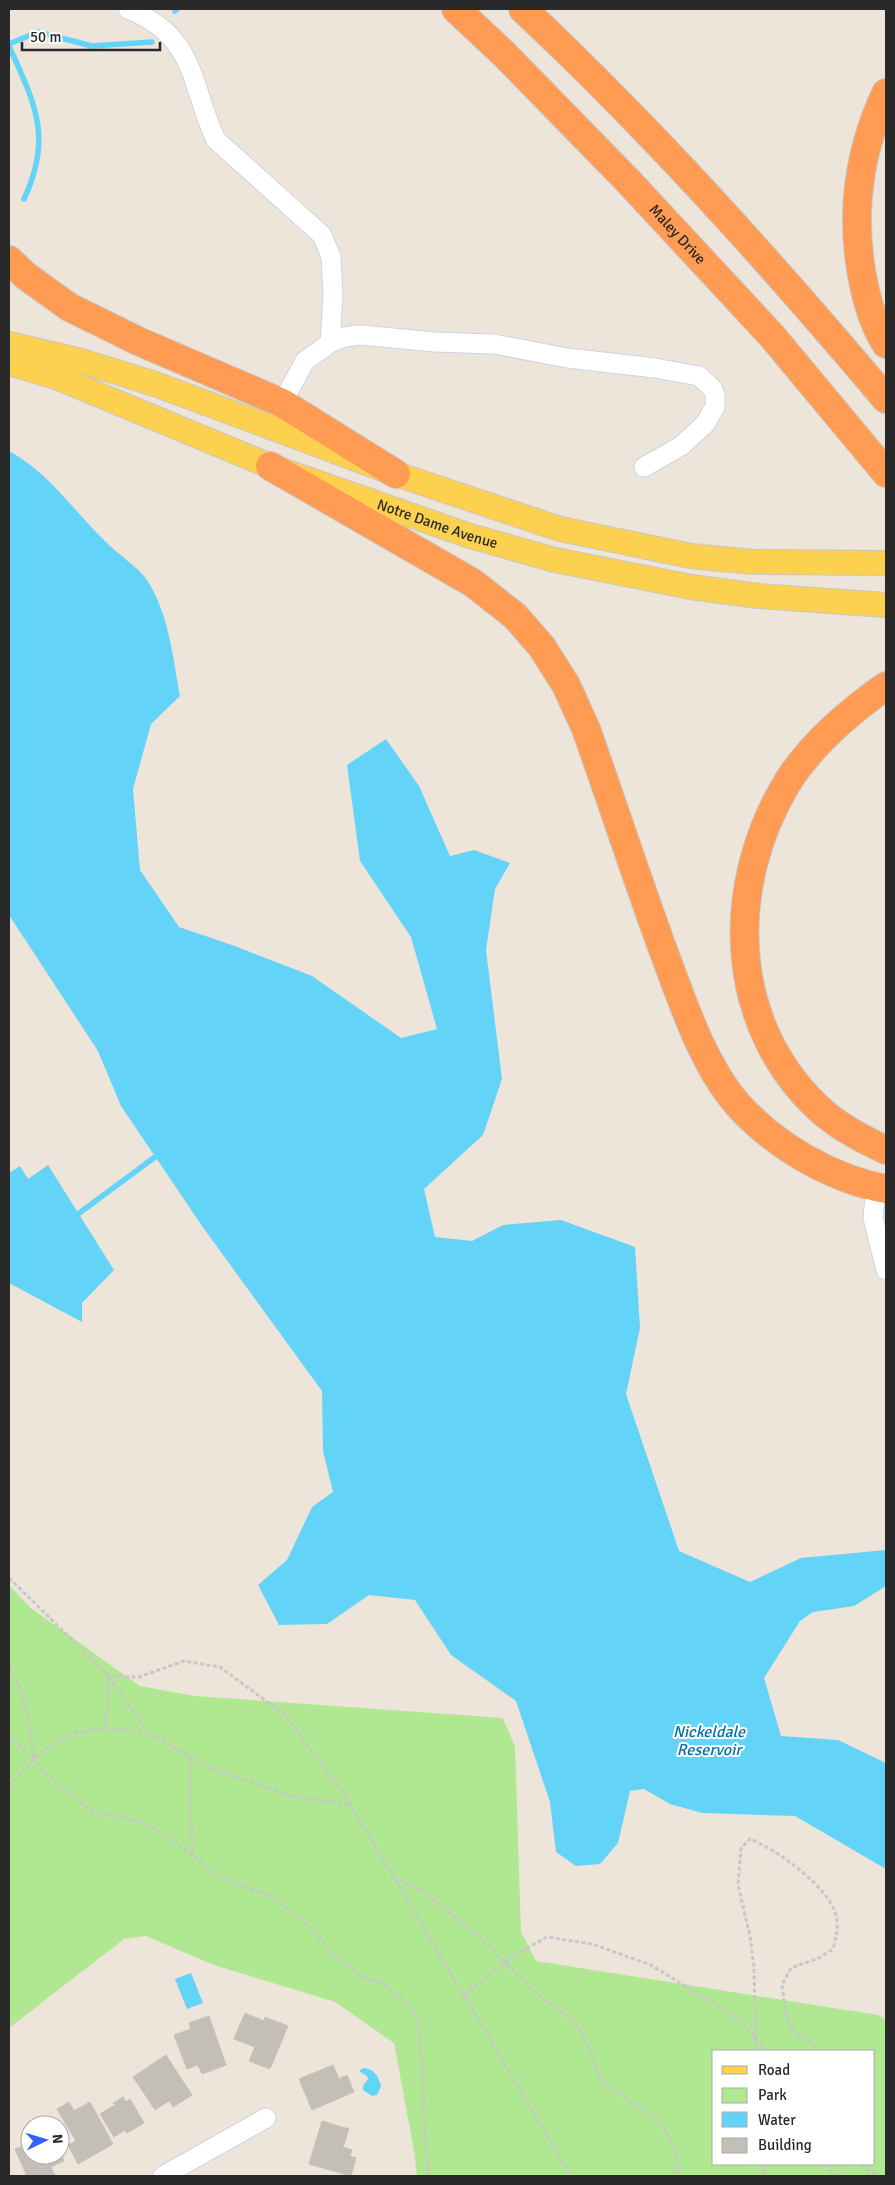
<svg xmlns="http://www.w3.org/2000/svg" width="895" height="2185" font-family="Signika,sans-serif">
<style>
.green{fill:#b0e891;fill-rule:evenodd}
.water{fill:#64d3f8}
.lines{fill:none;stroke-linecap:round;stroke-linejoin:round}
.stream{stroke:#64d3f8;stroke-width:5.5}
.building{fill:#c4bfb6;stroke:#c8c1b4}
.minor-casing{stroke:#cfd3e4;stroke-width:21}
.major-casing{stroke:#c7c7c7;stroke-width:26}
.highway-casing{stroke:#c7c7c7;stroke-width:30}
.path{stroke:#c7c7c7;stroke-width:3;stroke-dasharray:4 2.5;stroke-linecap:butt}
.minor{stroke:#fff;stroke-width:19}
.major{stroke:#fcd150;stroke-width:24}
.highway{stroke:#ff9b53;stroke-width:28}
.labels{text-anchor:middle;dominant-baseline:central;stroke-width:4;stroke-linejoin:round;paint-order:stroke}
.street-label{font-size:15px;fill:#292929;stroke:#fff}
.water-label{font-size:16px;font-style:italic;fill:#026fa5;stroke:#fff}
</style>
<rect width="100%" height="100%" fill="#ede4da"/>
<path class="green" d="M9,1585l23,24 108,77 55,10 308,22 12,29 6,185 15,29 342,54 8,5v156h-469l-3,-25 -20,-108 -59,-41 -121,-37 -68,-29 -22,3 -115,89zM714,2051h160v113h-160z"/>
<path class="water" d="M9,451c41,22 66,62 99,93 11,11 31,24 39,36 22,34 26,78 33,116l-29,28 -18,65 7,81 39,57 53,18 80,31 89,62 36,-9 -26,-92 -51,-76 -13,-96 39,-26 33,47 31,70 24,-6 36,13 -15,26 -9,61 16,129 -19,56 -59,54 11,48 37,4 31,-16 58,-5 74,27 5,81 -14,66 53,157 71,31 51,-24 85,-8v36l-32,20 -41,6 -13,9 -36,57 17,58 57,4 48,23v106l-91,-53 -93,-3 -32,-9 -26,-15 -14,2 -12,52 -18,21 -24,2 -20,-14 -6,-50 -34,-101 -65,-46 -36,-55 -46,-5 -42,29 -48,1 -21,-40 29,-25 25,-53 21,-15 -10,-41 -1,-60 -120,-165 -81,-120 -23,-55 -89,-136z
M48,1165l66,105 -32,33v19l-73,-39v-110l11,-7 8,13z
M191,1973l12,30 -16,6 -12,-30z
M363,2068c11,1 15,7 18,18l-4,9 -5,1 -9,-6v-4l5,-7 -1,-3 -8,-5z"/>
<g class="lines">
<path class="stream" d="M175,11l2,-2
M9,44l29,-12 54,14 60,-4
M9,46c26,58 44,91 15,153
M78,1214l77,-57"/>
</g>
<path class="building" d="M245,2013l19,8 1,-4 23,9 -18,43 -21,-8 6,-14 -21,-8z
M209,2016l17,49 -24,9 -4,-9 -11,4 -13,-34 17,-6 -2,-6z
M166,2055l26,40 -19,12 -4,-6 -14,9 -22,-33z
M333,2065l6,14 8,-4 7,17 -42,18 -13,-31z
M123,2097l3,5 4,-3 14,24 -17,10 -2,-3 -11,7 -14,-23 15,-9 -2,-2z
M69,2102l5,9 16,-9 23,42 -35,20 -10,-19 8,-4 -19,-32z
M322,2121l27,8 -6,18 9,3 -2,6 6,2 -5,18 -42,-12z
M30,2143v12h30v-4l4,10 -13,6 4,9h-28l-12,-27z"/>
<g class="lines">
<g class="minor-casing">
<path id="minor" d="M128,9c69,28 61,73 88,131l106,95 9,22 2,38 -3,48
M282,403l23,-42 25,-18 14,-6 16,-2 75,7 59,2 73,14 88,10 44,8 13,12 3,7v12l-10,17 -24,22 -37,21
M876,1187l-3,31 13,52
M163,2176l103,-58"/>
</g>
<g class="major-casing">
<g id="major">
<path d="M9,344l72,17 74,23 241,90 164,55 131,27 62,6 133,1"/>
<path id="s1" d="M9,363l47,14 214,89 197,69 88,25 136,27 67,9 128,9"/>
</g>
</g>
<g class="highway-casing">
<g id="highway">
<path id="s2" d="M456,9l49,46 124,127 143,154 114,137"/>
<path d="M523,9c130,122 248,254 363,390"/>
<path d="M886,93c-15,32 -25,68 -28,103 -4,45 4,110 28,148"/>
<path d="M9,260l17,16 43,31 69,34 144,62 114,71"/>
<path d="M270,466l203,117 42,33 27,31 24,38 20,44c27,76 52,153 80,229 18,48 39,111 74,149 37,40 92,72 146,82"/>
<path d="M886,686c-37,26 -75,58 -99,97 -64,106 -59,247 38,331 18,15 39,26 61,36"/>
</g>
</g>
<path class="path" d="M9,1578l100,98 30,1 45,-16 36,6 65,48 60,80 226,381
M9,1668c18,27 21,60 25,92
M109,1677l38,54
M106,1728l3,-51
M9,1735l48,49 36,28 51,10 49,33 23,21 57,21 36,29 23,27 30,24 22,7 27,23 9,23 5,111 4,35
M190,1757l1,70 2,28
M9,1786l31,-33 33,-20 33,-5 41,4 64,36 80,28 60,9
M394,1876l30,16 60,49 53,53 36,26 10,14 19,48 58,40 17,29v25
M464,1995l49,-39 34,-19 45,7 59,21 89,55 26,31
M756,2051l-2,-84 -4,-31 -12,-51 3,-37 9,-9c26,10 79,48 86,76 3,13 0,22 -3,34l-14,9 -28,10 -9,17 4,30 5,14 22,14 2,8
M764,2164l1,12
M826,2164l10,12
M862,2164l3,4 13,8"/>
<use href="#minor" class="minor"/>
<use href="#major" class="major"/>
<use href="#highway" class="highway"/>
</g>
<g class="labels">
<g class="street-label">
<text stroke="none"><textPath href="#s2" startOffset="316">Maley Drive</textPath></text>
<text stroke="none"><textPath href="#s1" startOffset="458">Notre Dame Avenue</textPath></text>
</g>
<g class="water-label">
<text x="709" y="1732">Nickeldale<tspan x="709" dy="18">Reservoir</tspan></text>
</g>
</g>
<rect width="895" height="2185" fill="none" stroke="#292929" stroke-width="20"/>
<rect x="712" y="2050" width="162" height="115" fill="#ffffff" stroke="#a9a9a9"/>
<rect x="722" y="2066" width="25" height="8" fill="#fcd150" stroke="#a9a9a9"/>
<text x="758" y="2075" font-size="15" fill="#292929">Road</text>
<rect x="722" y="2088" width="25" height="15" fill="#b0e891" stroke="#a9a9a9"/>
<text x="758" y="2100" font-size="15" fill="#292929">Park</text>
<rect x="722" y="2112" width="25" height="15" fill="#64d3f8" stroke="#a9a9a9"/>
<text x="758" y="2125" font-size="15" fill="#292929">Water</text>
<rect x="722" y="2138" width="25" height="15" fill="#c4bfb6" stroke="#a9a9a9"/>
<text x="758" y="2150" font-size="15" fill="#292929">Building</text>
<g transform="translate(45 2140) rotate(85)"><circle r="24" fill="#ffffff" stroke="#a9a9a9"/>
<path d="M0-4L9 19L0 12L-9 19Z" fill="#355dff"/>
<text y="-8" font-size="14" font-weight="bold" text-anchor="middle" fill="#292929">N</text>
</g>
<path d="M22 42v8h138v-8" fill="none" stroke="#292929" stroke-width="2.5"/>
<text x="30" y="42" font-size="15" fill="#292929" stroke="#ffffff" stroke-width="4" paint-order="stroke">50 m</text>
</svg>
